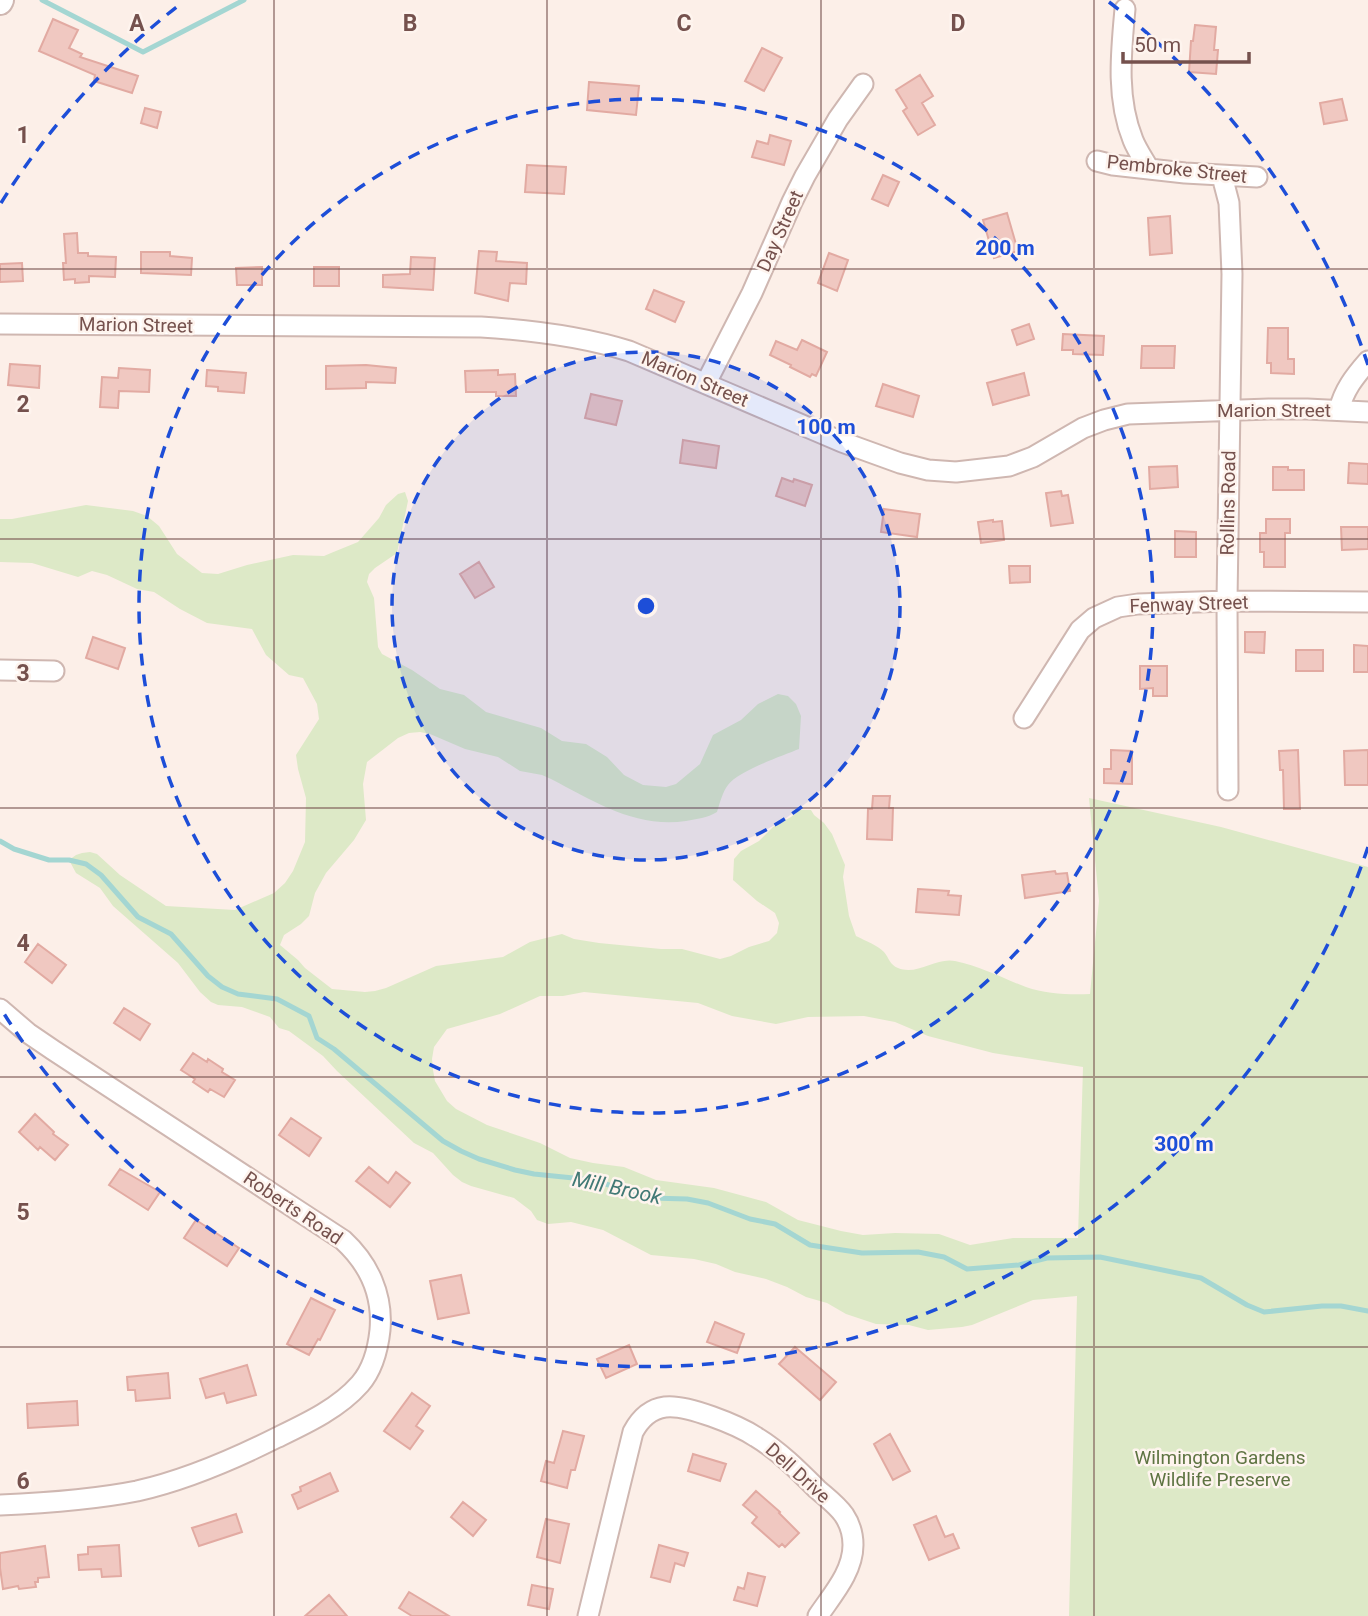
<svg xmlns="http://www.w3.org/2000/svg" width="1368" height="1616" font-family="Roboto,sans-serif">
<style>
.green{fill:#dde9c7;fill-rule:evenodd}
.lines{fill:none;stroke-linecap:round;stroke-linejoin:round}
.stream{stroke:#a4d6d2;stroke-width:5}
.building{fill:#f0c8c1;stroke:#e2aaa2;stroke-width:2}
.minor-casing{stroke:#cfb7b1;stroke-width:23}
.tertiary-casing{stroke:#cfb7b1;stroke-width:28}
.minor{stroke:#fff;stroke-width:19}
.tertiary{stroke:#fff;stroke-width:24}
.grid{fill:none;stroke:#75514d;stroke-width:2;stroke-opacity:0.55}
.ring{fill:none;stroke:#1d4ed8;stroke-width:3.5;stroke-dasharray:12 9}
.labels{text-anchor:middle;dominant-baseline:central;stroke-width:5;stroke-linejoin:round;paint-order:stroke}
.street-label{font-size:19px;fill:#75514d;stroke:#fef4ee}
.park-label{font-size:19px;fill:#5e7442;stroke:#fef4ee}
.water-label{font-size:21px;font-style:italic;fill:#417975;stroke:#fef4ee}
.grid-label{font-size:23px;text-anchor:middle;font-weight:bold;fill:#75514d;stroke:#fef4ee;stroke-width:5;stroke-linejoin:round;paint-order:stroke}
.centre{fill:#1d4ed8;stroke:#fef4ee;stroke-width:3.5}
.ring-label{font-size:21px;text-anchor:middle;font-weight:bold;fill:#1d4ed8;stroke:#fef4ee;stroke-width:5;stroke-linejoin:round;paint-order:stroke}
</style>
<rect width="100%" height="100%" fill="#fcefe8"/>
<path class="green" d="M405,492l3,9 -11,52 -22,15 -6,6 -2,8 7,16 4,49 4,7 30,16 28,19 24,6 22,17 55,16 21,13 24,3 21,13 17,18 19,10 23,2 10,-3 24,-20 13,-29 28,-15 17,-16 20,-10 10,2 8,8 5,12 -2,33c-17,7 -61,22 -71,36 -6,8 -8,18 -11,27 -10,6 -20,7 -31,9 -51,7 -91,-19 -135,-42l-9,-4 -22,-4 -22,-14 -33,-8 -35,-15 -10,-2 -11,1 -11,5 -31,24 -4,22 3,36 -12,20 -28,33 -11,20 -6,23 -8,8 -17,11 -4,10 18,15 7,8 27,21 33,3 10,-1 11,-3 50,-22 67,-9 27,-15 32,-8 12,5 25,4 62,6h21l38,10 11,-3 18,-9 20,-6 8,-8 2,-10 -4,-10 -18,-12 -24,-21 1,-21 7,-8 18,-10 14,-14 18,-10 9,-7h11l3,5 10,8 8,11 13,31 -2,12 6,39 7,20c10,5 21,9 28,16 5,6 6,13 14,16 19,8 38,-11 57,-7 25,5 47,17 71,26 20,7 44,8 64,7l9,-93 -10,-103 132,29 147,40v749h-299l8,-320 -44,4 -61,25 -10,2 -34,3 -19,-5 -33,-1 -30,-10 -19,-11 -21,-6 -19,-10 -21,-8 -31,-7 -19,-8 -22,-5 -43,-4 -48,-25 -32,-8 -23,2 -11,-4 -6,-9 -17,-13 -43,-12 -9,-4 -9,-7 -20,-22 -19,-10 -77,-72 -14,-15 -34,-25 -10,-3 -9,-11 -28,-10 -24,-2 -7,-3 -11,-10 -22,-29 -65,-57 -13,-18 -24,-15 -7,-13 7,-5 6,-2 8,-1 7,2 23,21 46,31 69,4 39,-17 11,-10 8,-12 12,-29 1,-44 -8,-29 -2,-14 23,-36 -2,-15 -14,-26 -14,-3 -23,-20 -14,-26 -45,-6 -27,-14 -26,-17 -17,-3 -30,-14 -15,-4 -14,6 -46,-14 -32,-1v-43h12l74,-14 47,6 14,5 12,10 18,28 25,19 16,1 29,-9 46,-10 31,1 7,-3 27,-11 21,-24 7,-13 12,-11zM584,992l114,11 34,13 44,8 32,-7 56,-1 31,6 33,14 65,17 90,14 -5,171h-65l-43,7 -31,-11 -44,-1 -32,2 -22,-4 -43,-11 -32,-18 -52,-14 -58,-8 -32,-13 -31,-4 -23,-5 -30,-15 -53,-18 -31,-16 -9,-8 -12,-20 -2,-11 -1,-11 2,-12 13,-18 53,-15 40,-18h23z"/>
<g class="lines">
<path class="stream" d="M42,0l101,52 101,-52
M0,841l14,8 35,11h20l17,4 15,11 37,42 33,17 37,42 14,11 16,7 39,5 32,17 8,22 17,11 109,92 18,10 18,8 36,11 19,4 59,6 57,18 37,1 21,4 42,16 25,5 35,21 52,8 56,-1 26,5 23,12 52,-4 28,-7 53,-1 101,21 46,27 17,7 58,-6h19l27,5"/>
</g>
<path class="building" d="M53,19l25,11 -9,18 13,6 -2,3 58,19 -6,17 -38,-12 1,-6 -56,-24z
M1195,25l21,2 -2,23h4l-2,24 -27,-2 2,-31h2z
M762,48l20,10 -18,33 -19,-10z
M920,75l13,21 -11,7 13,22 -17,10 -15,-24 4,-3 -11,-18z
M589,82l50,4 -3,29 -49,-5z
M1342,99l5,21 -23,4 -4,-21z
M145,108l16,4 -4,16 -16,-5z
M770,135l21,6 -7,24 -32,-8 5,-16 11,3z
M527,165l39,2 -2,27 -39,-2z
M883,175l16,7 -11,24 -16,-7z
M1007,213l11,38 -24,7 -11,-38z
M1170,216l2,37 -22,2 -2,-37z
M77,233l1,20h10v3l28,1 -1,20 -26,-1v6l-14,1v-4l-11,1 -1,-17h3l-2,-29z
M479,251l18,1 -1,9 31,2 -1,21 -16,-1 -2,18 -33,-8z
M141,252h29v4l22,2 -1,17 -50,-2z
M829,253l19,7 -11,31 -19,-8z
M411,257l24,1 -2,32 -50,-3v-12l27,-1z
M22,263l1,18 -23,1v-18z
M262,267v18h-25l-1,-17z
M314,267h25v19h-25z
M654,290l30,12 -9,20 -29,-13z
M1029,324l5,15 -17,6 -5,-15z
M1268,328h20v31h6v15l-23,-1v-10h-4z
M1063,334l41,2 -1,19 -30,-1v-4h-11z
M802,340l25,12 -11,24 -4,-2 -2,3 -20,-10 1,-2 -21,-10 6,-14 21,9z
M1142,346h33l-1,22h-33z
M10,364l30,2 -1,22 -31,-3z
M366,365l30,3 -1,15 -29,-1v6l-40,1v-23z
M119,368l31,2 -1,22 -30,-1 -1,17 -18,-1 2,-30 16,1z
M207,370l39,3 -2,20 -26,-2v-4l-12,-1z
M498,370v5l17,-1 1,22h-20v-4h-30l-1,-21z
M1024,373l5,22 -36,10 -6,-22z
M883,384l36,12 -6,21 -37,-11z
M591,394l31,7 -6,24 -31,-7z
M683,440l36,6 -3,22 -36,-5z
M1349,463l19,1v20l-20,-1z
M1177,466l1,21 -28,2 -1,-22z
M1273,467h15v3h16v20h-31z
M782,478l11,4 1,-3 18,6 -7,21 -29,-10z
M1061,491l1,5 6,-1 5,28 -22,3 -5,-33z
M884,509l36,5 -3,23 -36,-5z
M1266,519h24v14h-5v34h-21v-15h-4v-19h6z
M993,520v2l9,-1 2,19 -23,3 -3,-21z
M1341,527h27v22l-26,1z
M1175,531l21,1v25h-21z
M479,562l15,25 -19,11 -15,-24z
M1009,566h21v16l-20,1z
M1245,632h20l-1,21 -19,-1z
M93,637l32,11 -7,21 -32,-11z
M1354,645l14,1v26h-14z
M1296,650h27v21h-27z
M1140,666h27v30h-14v-8l-13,1z
M1111,750l21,1v33l-28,-1v-14h7z
M1298,750l2,59h-16l-1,-39h-3l-1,-19z
M1368,750v35h-23l-1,-34z
M873,796h17l-1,12h4l-1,32 -25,-1 1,-30h4z
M1055,871l1,3 11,-1 3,18 -45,7 -3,-23z
M918,889l31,2 -1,4 13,1 -2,19 -43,-3z
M38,944l28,21 -14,18 -27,-21z
M124,1008l26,16 -10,16 -26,-17z
M193,1053l14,9 1,-3 15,10 -1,3 13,8 -11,17 -14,-8 -2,3 -15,-10 2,-3 -14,-9z
M35,1114l19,18 -1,2 15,11 -13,15 -15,-13 -2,3 -19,-18z
M291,1118l30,20 -12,18 -30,-21z
M369,1167l19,16 8,-11 14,11 -20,24 -34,-26z
M120,1169l40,23 -12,18 -39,-25z
M196,1220l43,28 -12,18 -43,-28z
M461,1275l8,38 -31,6 -8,-38z
M311,1298l24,12 -15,30 -2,-1 -9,16 -22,-11z
M715,1322l29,12 -7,19 -30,-11z
M629,1345l8,19 -31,14 -9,-19z
M795,1347l41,35 -16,18 -41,-36z
M247,1365l9,30 -29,8 -3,-10 -18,5 -6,-19z
M168,1373l2,25 -34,3 -1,-11h-7l-1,-13z
M412,1393l18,13 -14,20 7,5 -13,18 -26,-18z
M77,1401l1,24 -50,3 -1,-24z
M563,1431l21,5 -9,34h-4l-4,18 -26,-7 5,-20 8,2z
M890,1434l20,37 -17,9 -19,-36z
M693,1454l33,10 -6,17 -32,-10z
M330,1473l8,18 -40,18 -6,-14 9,-4 -1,-4z
M756,1491l24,21 -1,1 20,20 -14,14 -3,-3 -3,3 -27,-24 5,-6 -14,-12z
M463,1502l23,18 -13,16 -22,-19z
M236,1514l6,18 -43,14 -7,-18z
M936,1516l9,21 8,-3 6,14 -30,12 -15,-35z
M546,1519l23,5 -9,39 -23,-6z
M119,1545l2,31 -19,1 -1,-8 -22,1 -1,-15 10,-1v-7z
M659,1545l29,8 -4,13 -9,-3 -5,19 -19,-5z
M45,1546l4,31 -11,1v4h-3l1,5 -17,2 -1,-3 -15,3 -3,-21v-15z
M748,1573l17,4 -8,29 -23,-6 4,-13 6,2z
M532,1585l21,4 -4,20 -21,-4z
M409,1592l40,24h-37l-13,-8z
M329,1595l18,21h-42z"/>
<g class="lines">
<g class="minor-casing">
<path id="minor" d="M1125,9c-4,44 -9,89 8,131 4,10 11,20 16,29
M1097,161l16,4 72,8 72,4
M1222,176l7,27 3,71 -5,327 1,189
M0,324l481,3c50,3 100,9 148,24l213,91 58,21 28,7 28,2 53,-6 24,-9 50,-29 21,-8 24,-6 141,-5h38l61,3
M706,383l46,-90 40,-91 13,-26 33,-57 25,-35
M1339,410c5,-20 15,-33 29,-49
M0,670l54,1
M1024,718l56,-88 14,-12 24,-11 20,-3 89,-3 141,1
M0,1009l28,24 25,17 290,190c26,24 40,55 37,90 -2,19 -7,39 -20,54 -22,25 -55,40 -84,54 -44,22 -90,42 -139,53 -45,9 -91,12 -137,14
M588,1616l45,-184c7,-13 17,-23 32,-25 21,-3 73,18 91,30 23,14 42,33 61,52 9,8 20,16 27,26 6,9 9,19 9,30 0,27 -21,50 -35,71"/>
</g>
<g class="tertiary-casing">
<path id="tertiary" d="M0,2l1,-2"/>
</g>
<use href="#minor" class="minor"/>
<use href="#tertiary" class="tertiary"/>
</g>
<path class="grid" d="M274,0v1616M547,0v1616M821,0v1616M1094,0v1616M0,269h1368M0,539h1368M0,808h1368M0,1077h1368M0,1347h1368"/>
<circle cx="646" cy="606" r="254" fill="#1d4ed8" fill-opacity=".12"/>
<g class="ring">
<circle cx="646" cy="606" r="254"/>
<circle cx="646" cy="606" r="507"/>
<path d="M1368 847A761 761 0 0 1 1 1009M1 203A761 761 0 0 1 183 2M1109 2A761 761 0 0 1 1368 365"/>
</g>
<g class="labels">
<g class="street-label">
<text transform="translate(1177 169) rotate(6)">Pembroke Street</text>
<text transform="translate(780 231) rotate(-66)">Day Street</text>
<text transform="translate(136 325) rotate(1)">Marion Street</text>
<text transform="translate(695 379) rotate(23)">Marion Street</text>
<text x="1274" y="410">Marion Street</text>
<text transform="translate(1228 503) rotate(-89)">Rollins Road</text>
<text transform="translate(1189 604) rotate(-2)">Fenway Street</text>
<text transform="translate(293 1208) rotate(34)">Roberts Road</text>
<text transform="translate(798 1473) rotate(42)">Dell Drive</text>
</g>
<g class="park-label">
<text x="1220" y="1457">Wilmington Gardens<tspan x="1220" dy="22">Wildlife Preserve</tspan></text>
</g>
<g class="water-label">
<text transform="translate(617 1188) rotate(12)">Mill Brook</text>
</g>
</g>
<g class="grid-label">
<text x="137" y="31">A</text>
<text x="410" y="31">B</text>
<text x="684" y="31">C</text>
<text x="958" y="31">D</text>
<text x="23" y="143">1</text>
<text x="23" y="412">2</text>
<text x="23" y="681">3</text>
<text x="23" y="951">4</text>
<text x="23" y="1220">5</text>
<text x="23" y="1489">6</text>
</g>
<circle cx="646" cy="606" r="10" class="centre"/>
<g class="ring-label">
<text x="1005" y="255">200 m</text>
<text x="826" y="434">100 m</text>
<text x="1184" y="1151">300 m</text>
</g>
<path d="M1123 52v10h126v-10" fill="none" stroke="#75514d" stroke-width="3.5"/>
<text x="1134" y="52" font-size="21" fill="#75514d" stroke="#fef4ee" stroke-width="5" paint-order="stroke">50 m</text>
</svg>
